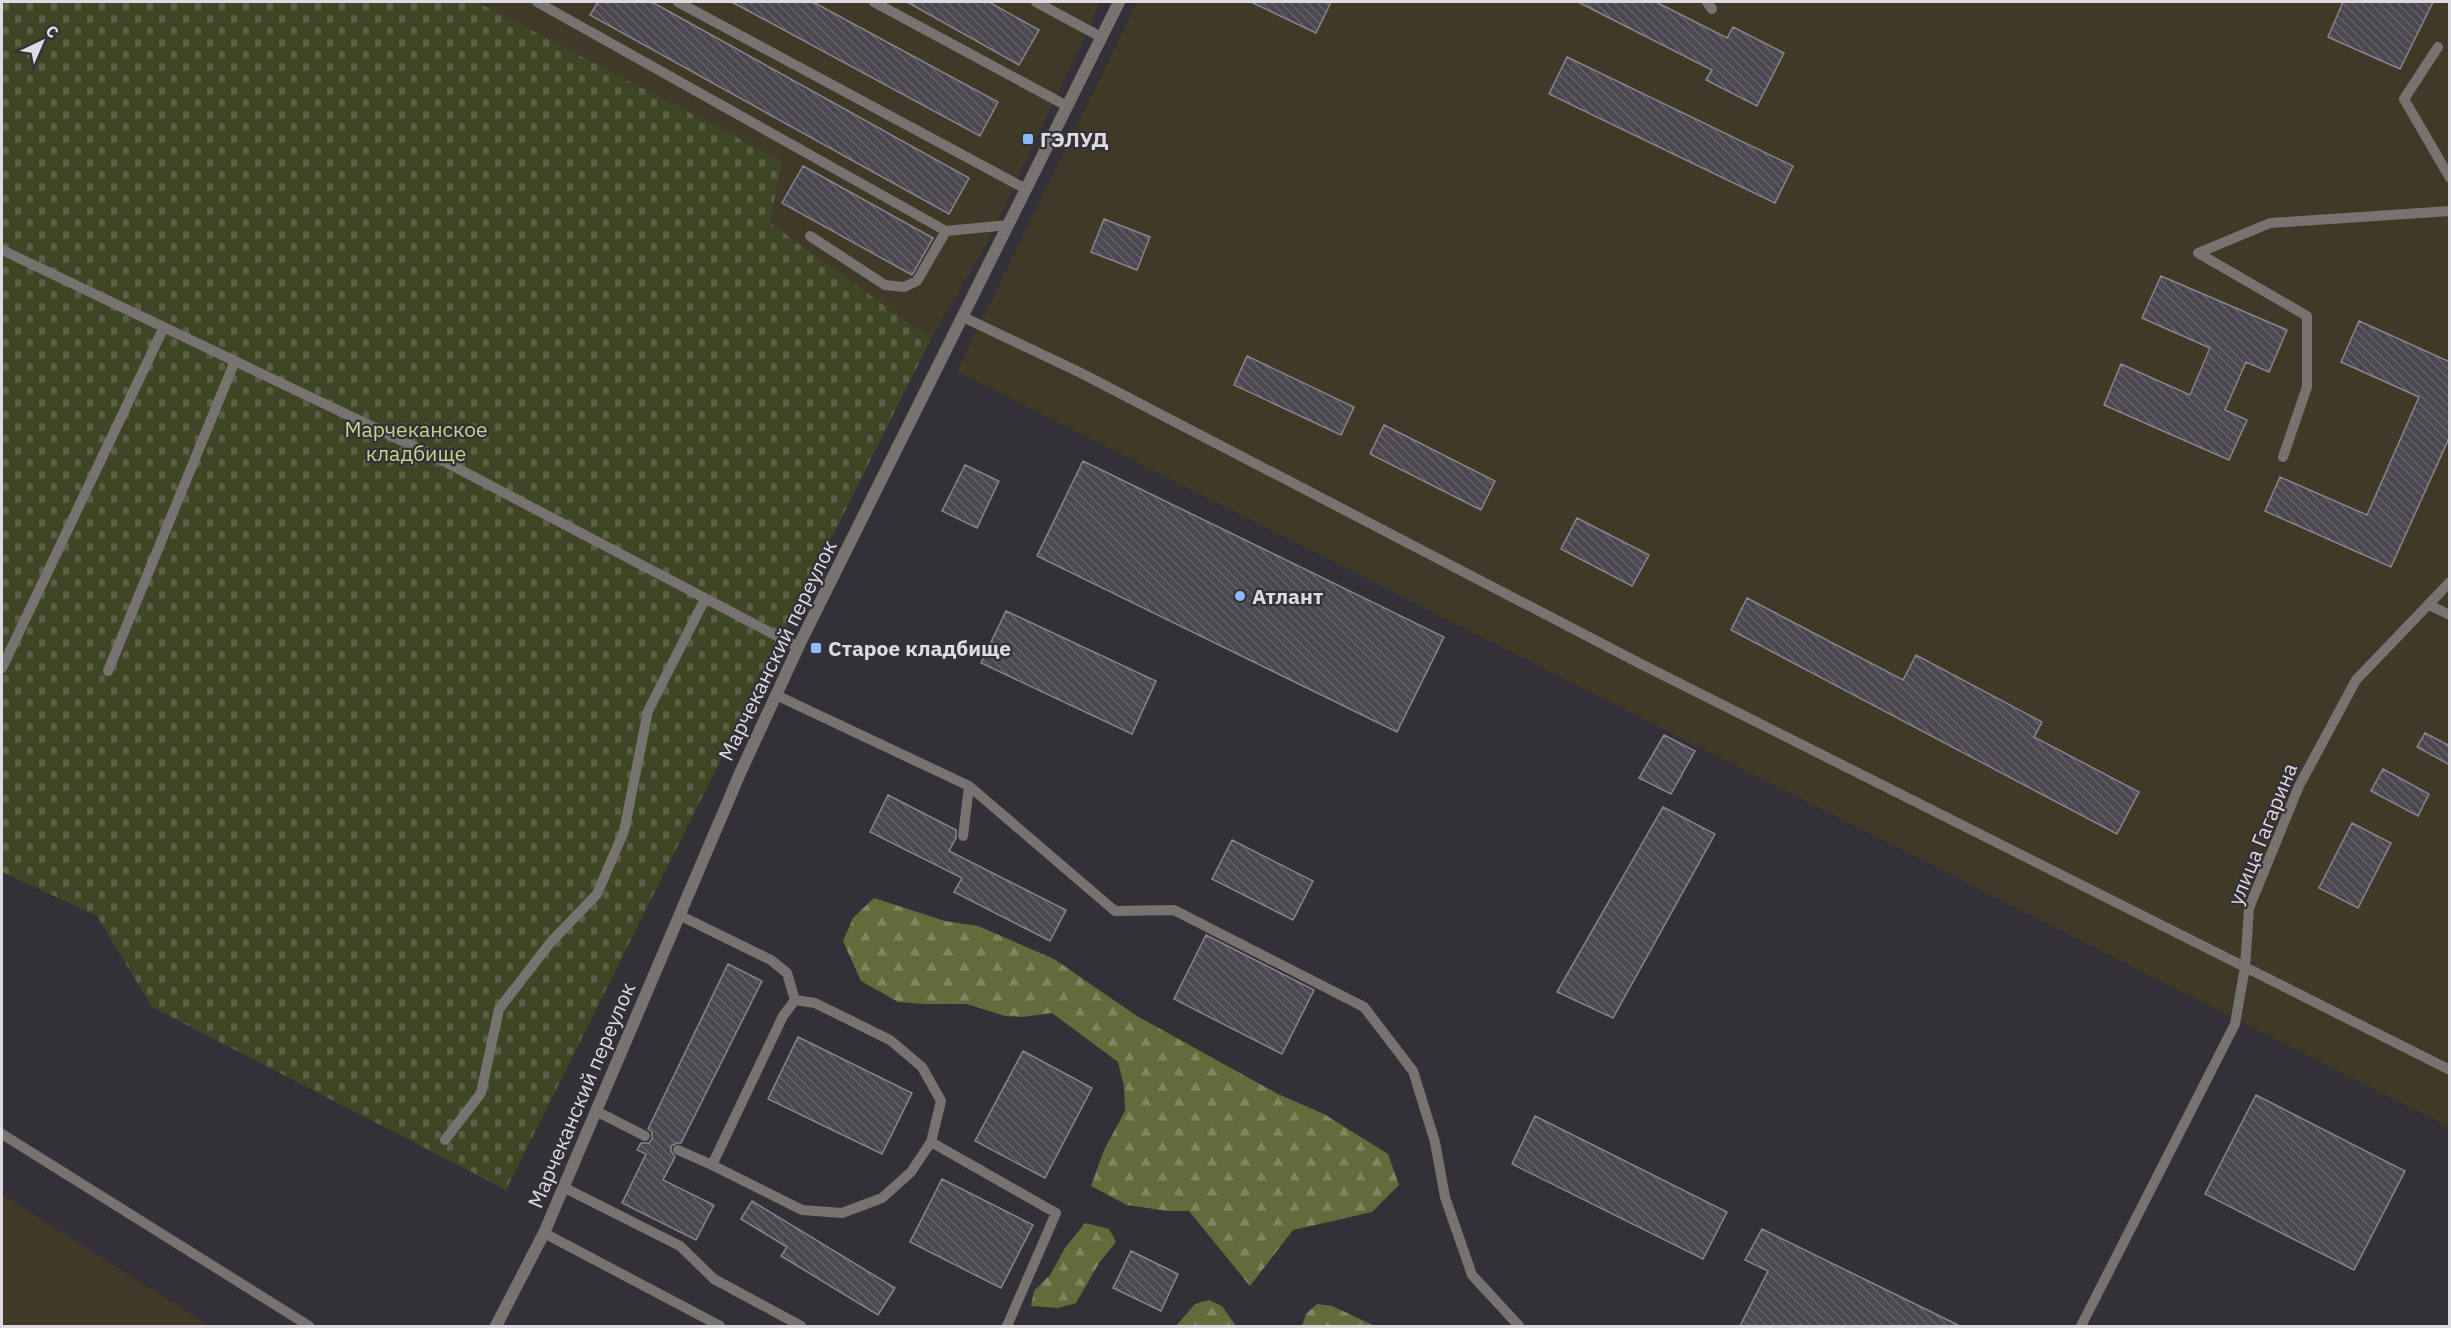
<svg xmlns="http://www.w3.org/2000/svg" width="2451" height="1328" font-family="'IBM Plex Sans',sans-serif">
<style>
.industrial{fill:#413928}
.forest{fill:url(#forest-firs)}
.cemetery{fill:url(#cemetery-stones)}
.building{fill:url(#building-back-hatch);stroke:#89848e;stroke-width:1.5}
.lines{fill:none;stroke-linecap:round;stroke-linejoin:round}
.lane{stroke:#777370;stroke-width:10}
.street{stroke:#777370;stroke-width:12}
.poi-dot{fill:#8db9fc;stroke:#343038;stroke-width:2}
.labels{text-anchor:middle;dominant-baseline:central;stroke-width:4.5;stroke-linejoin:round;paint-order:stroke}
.poi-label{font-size:21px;font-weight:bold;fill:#dfdce1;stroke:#343038;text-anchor:start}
.park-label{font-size:21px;fill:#c4d586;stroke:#343038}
.street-label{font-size:21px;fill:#dfdce1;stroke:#343038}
</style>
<defs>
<pattern id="forest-firs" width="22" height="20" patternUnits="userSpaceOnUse" patternTransform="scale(1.5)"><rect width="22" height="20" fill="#626c3a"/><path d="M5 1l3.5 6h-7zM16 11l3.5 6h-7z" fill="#7f8760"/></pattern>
<pattern id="cemetery-stones" width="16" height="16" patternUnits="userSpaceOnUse" patternTransform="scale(1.5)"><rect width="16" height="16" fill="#3f4626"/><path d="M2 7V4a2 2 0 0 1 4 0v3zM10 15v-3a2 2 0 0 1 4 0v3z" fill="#5a6045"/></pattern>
<pattern id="building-back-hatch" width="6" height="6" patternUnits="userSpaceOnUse" patternTransform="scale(1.5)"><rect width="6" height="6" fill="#4b474f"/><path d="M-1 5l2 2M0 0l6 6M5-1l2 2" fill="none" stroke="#646168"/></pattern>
</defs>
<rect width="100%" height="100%" fill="#343038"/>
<path class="industrial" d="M477,2h624l-115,243 -55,94 -161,-116z
M1137,2h1312v1125l-1492,-756z
M2,1194l207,132h-207z"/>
<path class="forest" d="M874,898l71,23 33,5 76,33 83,57 141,78 46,20 64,40 11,31 -27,27 -79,18 -43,56 -61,-75h-21l-41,-6 -36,-19 13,-36 21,-39 -1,-25 -6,-24 -66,-49 -29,4 -18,-1 -38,-12h-42l-27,-2 -37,-21 -18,-40 10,-23z
M1085,1223l24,6 7,13 -17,21 -23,40 -18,5 -27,-2 3,-15 16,-16 15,-27z
M1209,1300l13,6 14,20h-60l19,-22z
M1317,1304l15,2 43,20h-73l4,-12z"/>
<path class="cemetery" d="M2,2h475l305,159 -12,62 161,116 -425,851 -354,-183 -55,-91 -95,-44z"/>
<path class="building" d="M598,2h54l317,176 -20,36 -359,-199z
M732,2h81l185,100 -18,34z
M907,2h82l50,28 -20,35z
M1251,2h80l-15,31z
M1578,2h78l71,36 6,-11 51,26 -27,53 -51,-26 6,-10z
M2343,2h90l-33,67 -72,-32z
M1567,57l226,109 -18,37 -226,-109z
M803,166l130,72 -21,37 -130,-72z
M1104,219l46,18 -13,33 -46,-18z
M2161,276l126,54 -18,42 -23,-10 -21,48 22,10 -18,40 -125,-55 17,-41 69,31 20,-47 -68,-30z
M2359,321l91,41v74l-59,131 -126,-56 15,-34 87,38 52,-118 -78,-35z
M1247,356l107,51 -13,28 -107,-50z
M1384,425l111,56 -14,29 -111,-56z
M1083,461l361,176 -47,95 -360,-176z
M965,465l34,16 -22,47 -35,-17z
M1577,518l72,37 -17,31 -71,-37z
M1747,598l156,82 13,-25 126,67 -8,15 105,55 -22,42 -386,-204z
M1006,611l150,70 -24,53 -151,-71z
M2425,733l25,13v19l-33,-18z
M1664,735l31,16 -24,43 -32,-16z
M2383,769l46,25 -11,22 -47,-25z
M888,795l68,35v8l-7,13 117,59 -16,31 -96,-49 8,-14 -92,-46z
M1663,807l52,27 -102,184 -56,-26z
M2352,823l39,20 -33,65 -39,-20z
M1232,840l81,41 -20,39 -81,-41z
M1206,935l108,55 -32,64 -108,-55z
M728,964l34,17 -81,162h-4l-6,3v5l4,6 -12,23 51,25 -18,35 -74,-37 24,-49 -9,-4 4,-7h8l3,-4v-7l-4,-3z
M798,1037l114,56 -30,61 -114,-55z
M1023,1051l69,37 -47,90 -70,-37z
M2256,1095l149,76 -51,99 -149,-76z
M1535,1116l192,96 -24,47 -191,-95z
M942,1179l91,46 -32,63 -91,-46z
M752,1201l143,87 -17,27 -97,-59 6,-9 -46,-28z
M1762,1229l198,97h-220l28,-55 -23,-11z
M1131,1251l47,23 -17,37 -48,-23z"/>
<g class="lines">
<path class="lane" d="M537,2l409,229 62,-6
M678,2l348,187
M874,2l193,104
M1036,2l65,35
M1707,2l5,7
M2438,47l-34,52 46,79
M810,236l75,49 19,2 13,-6 29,-50
M2,250l432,206 364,191
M963,317l118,56 558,290 811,407
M2283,457l24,-70v-71l-109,-63 72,-30 180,-12
M2429,605l21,10
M2,668l162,-341
M108,671l127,-310
M776,695l193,91 -6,50
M969,786l146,125 59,-1 190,97 49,64 22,71 10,55 27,78 47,51
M679,915l92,45 16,13 8,27
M795,1000l20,3 75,37 32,27 19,34 -10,41 -20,30 -29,26 -40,15 -40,-3 -90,-45 71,-149z
M596,1111l49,25
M2,1134l307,192
M445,1140l36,-47 18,-84 51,-66 47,-49 27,-63 24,-120 57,-112
M931,1142l125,71 -49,113
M678,1150l34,15
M563,1187l117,59 34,33 87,47
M544,1233l176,93
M2081,1326l154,-302 10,-57 4,-59 50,-122 57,-106 94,-98"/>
<path class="street" d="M496,1326l48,-93 197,-462 60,-130 318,-639"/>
</g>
<g class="poi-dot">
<rect x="1022" y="133" width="12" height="12" rx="3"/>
<circle cx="1240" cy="596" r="6"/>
<rect x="810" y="642" width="12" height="12" rx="3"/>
</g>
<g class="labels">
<g class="poi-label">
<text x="1040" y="139">ГЭЛУД</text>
<text x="1252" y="596">Атлант</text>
<text x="828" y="648">Старое кладбище</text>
</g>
<g class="park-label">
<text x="416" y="429">Марчеканское<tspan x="416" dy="24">кладбище</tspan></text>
</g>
<g class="street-label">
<text transform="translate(777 650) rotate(-64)">Марчеканский переулок</text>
<text transform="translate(2262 834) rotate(-68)">улица Гагарина</text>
<text transform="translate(581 1095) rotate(-67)">Марчеканский переулок</text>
</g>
</g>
<rect width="2451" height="1328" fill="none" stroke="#dfdce1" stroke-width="6"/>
<g transform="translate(42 42) rotate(44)" stroke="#343038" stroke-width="4.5" paint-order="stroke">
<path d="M0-4.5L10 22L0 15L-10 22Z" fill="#dfdce1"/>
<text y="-9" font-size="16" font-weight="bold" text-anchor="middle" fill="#dfdce1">С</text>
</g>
</svg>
